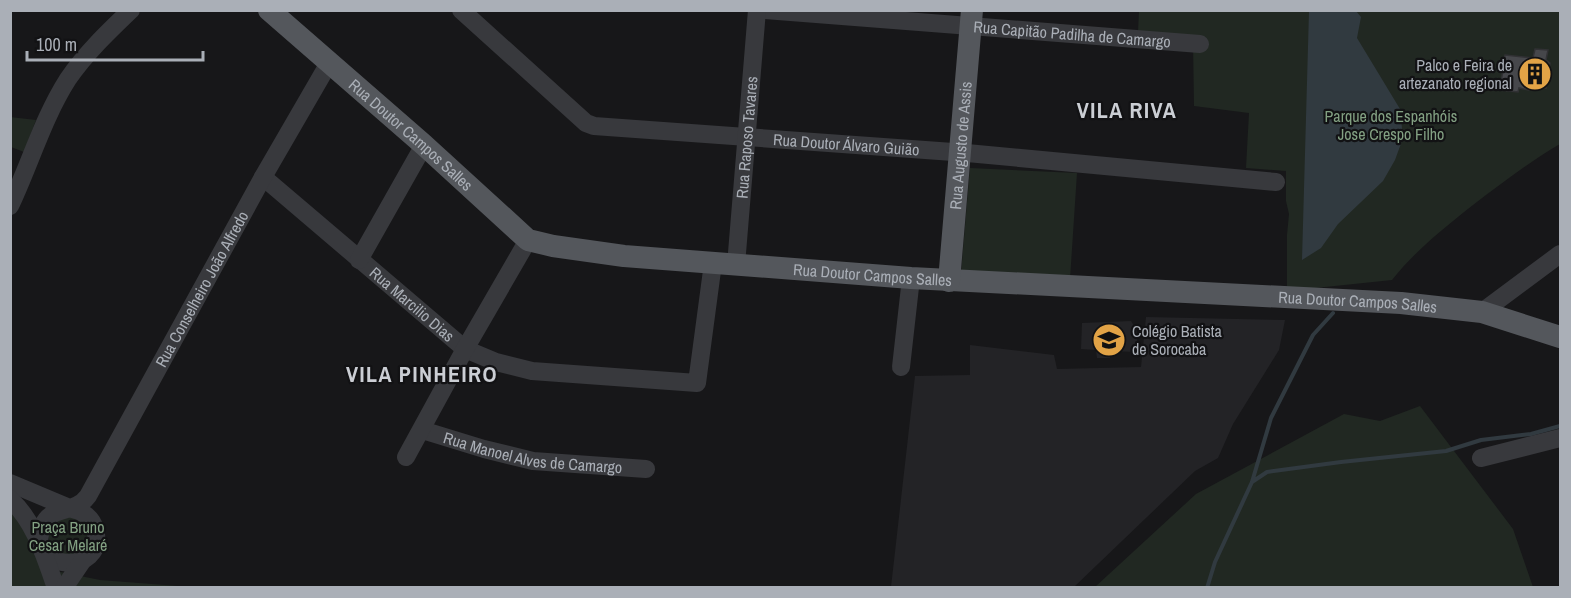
<svg xmlns="http://www.w3.org/2000/svg" width="1571" height="598" font-family="'Archivo Narrow',sans-serif">
<style>
.built{fill:#232326}
.green{fill:#212822}
.water{fill:#313a40}
.lines{fill:none;stroke-linecap:round;stroke-linejoin:round}
.stream{stroke:#313a40;stroke-width:4}
.building{fill:#46474b;stroke:#313134;stroke-width:1.5}
.minor{stroke:#38393d;stroke-width:18}
.major{stroke:#54575c;stroke-width:22}
.labels{text-anchor:middle;dominant-baseline:central;stroke-width:4.5;stroke-linejoin:round;paint-order:stroke}
.street-label{font-size:16px;fill:#aaafb7;stroke:#121214}
.poi-label{font-size:16px;fill:#aaafb7;stroke:#121214;text-anchor:end}
.park-label{font-size:16px;fill:#83a183;stroke:#121214}
.district-label{font-size:22px;font-weight:bold;letter-spacing:1.5px;fill:#cbced4;stroke:#121214}
</style>
<rect width="100%" height="100%" fill="#171719"/>
<path class="built" d="M1146,317l139,3 -6,30 -46,74 -15,34 -23,13 -121,116h-183l24,-211 55,-1v-30l84,10 3,14 84,-2z
M1131,321l6,10v21l-27,-1v7h-13l-1,-8 -15,-1 1,-26z"/>
<path class="green" d="M1139,11h421v133c-31,18 -58,39 -87,61 -29,23 -58,46 -81,75l-105,11v-56l2,-21 -3,-13v-30l-40,-3 3,-55 -55,-7 -1,-65 -55,-9z
M10,117l26,3 -12,32 -13,-5z
M970,168l107,5 -7,106 -109,-6z
M1420,406l93,123 20,58h-438l101,-93 148,-80 36,7z
M10,507l11,12 20,49 59,12 91,7h-180z
M71,514l18,13 -3,23 -20,9 -17,-12c-1,-24 -1,-24 22,-33z"/>
<path class="water" d="M1309,11h47l5,6 -4,21 43,71 3,29 -8,22 -12,21 -45,43 -17,24 -19,12z"/>
<g class="lines">
<path class="stream" d="M1252,482l15,-10 74,-10 105,-11 35,-11 50,-6 29,-8
M1207,588l8,-26 37,-80 19,-64 42,-83 20,-22"/>
</g>
<path class="building" d="M1535,49l13,1 -2,10 4,3 -4,25 -16,-3 -1,5 -10,-2 -1,4 -18,-2 5,-35 28,3z"/>
<g class="lines">
<g class="minor">
<path id="s1" d="M461,10l125,113 8,3 373,27 309,29"/>
<path id="s2" d="M765,10l435,34"/>
<path id="s3" d="M263,177l202,172 31,13 36,9 165,12 16,-120"/>
<path d="M10,206c20,-42 33,-88 58,-127 18,-26 40,-47 63,-69"/>
<path d="M359,260l65,-115"/>
<path id="s4" d="M736,265l21,-255"/>
<path d="M1482,312l78,-58"/>
<path d="M901,367l10,-89"/>
<path id="s5" d="M422,430l62,19 49,12 113,8"/>
<path d="M406,457l59,-108 63,-109"/>
<path d="M1481,458l79,-20"/>
<path id="s6" d="M10,483l62,26c11,2 20,9 23,20 13,49 -74,42 -52,-4 10,-21 31,-10 45,-29l175,-319 66,-114"/>
<path d="M10,499c25,23 35,58 46,89"/>
<path d="M64,588l19,-28"/>
</g>
<g class="major">
<path id="s7" d="M269,10l155,135 104,95 25,6 71,10 287,22 490,25 81,9 78,25"/>
<path id="s8" d="M949,281l23,-271"/>
</g>
</g>
<defs>
<g id="building-disc" transform="scale(1.725)"><circle r="9.5" fill="#e2a346" stroke="#121214"/><path d="M-4-6H4V6H1V3H-1V6H-4ZM-2.5-4.3h1.7v1.8h-1.7ZM.8-4.3h1.7v1.8H.8ZM-2.5-1h1.7V.8h-1.7ZM.8-1h1.7V.8H.8Z" fill="#111"/></g>
<g id="school-disc" transform="scale(1.725)"><circle r="9.5" fill="#e2a346" stroke="#121214"/><path d="M0-5L7-2L0 1L-7-2ZM-4 1L0 2.5L4 1V4Q0 6-4 4Z" fill="#111"/></g>
</defs>
<g fill-rule="evenodd">
<use href="#building-disc" x="1535" y="74"/>
<use href="#school-disc" x="1109" y="340"/>
</g>
<g class="labels">
<g class="street-label">
<text stroke="none"><textPath href="#s2" startOffset="308">Rua Capitão Padilha de Camargo</textPath></text>
<text stroke="none"><textPath href="#s7" startOffset="189">Rua Doutor Campos Salles</textPath></text>
<text stroke="none"><textPath href="#s4" startOffset="128">Rua Raposo Tavares</textPath></text>
<text stroke="none"><textPath href="#s1" startOffset="430">Rua Doutor Álvaro Guião</textPath></text>
<text stroke="none"><textPath href="#s8" startOffset="136">Rua Augusto de Assis</textPath></text>
<text stroke="none"><textPath href="#s7" startOffset="693">Rua Doutor Campos Salles</textPath></text>
<text stroke="none"><textPath href="#s6" startOffset="498">Rua Conselheiro João Alfredo</textPath></text>
<text stroke="none"><textPath href="#s7" startOffset="1179">Rua Doutor Campos Salles</textPath></text>
<text stroke="none"><textPath href="#s3" startOffset="196">Rua Marcilio Dias</textPath></text>
<text stroke="none"><textPath href="#s5" startOffset="114">Rua Manoel Alves de Camargo</textPath></text>
</g>
<g class="poi-label">
<text x="1512" y="65">Palco e Feira de<tspan x="1512" dy="18">artezanato regional</tspan></text>
<text x="1132" y="331" text-anchor="start">Colégio Batista<tspan x="1132" dy="18">de Sorocaba</tspan></text>
</g>
<g class="park-label">
<text x="1391" y="116">Parque dos Espanhóis<tspan x="1391" dy="18">Jose Crespo Filho</tspan></text>
<text x="68" y="527">Praça Bruno<tspan x="68" dy="18">Cesar Melaré</tspan></text>
</g>
<g class="district-label">
<text x="1127" y="110">VILA RIVA</text>
<text x="422" y="374">VILA PINHEIRO</text>
</g>
</g>
<rect width="1571" height="598" fill="none" stroke="#aaafb7" stroke-width="24"/>
<path d="M27 51v9h176v-9" fill="none" stroke="#aaafb7" stroke-width="3"/>
<text x="36" y="51" font-size="18" fill="#aaafb7" stroke="#121214" stroke-width="4.5" paint-order="stroke">100 m</text>
</svg>
